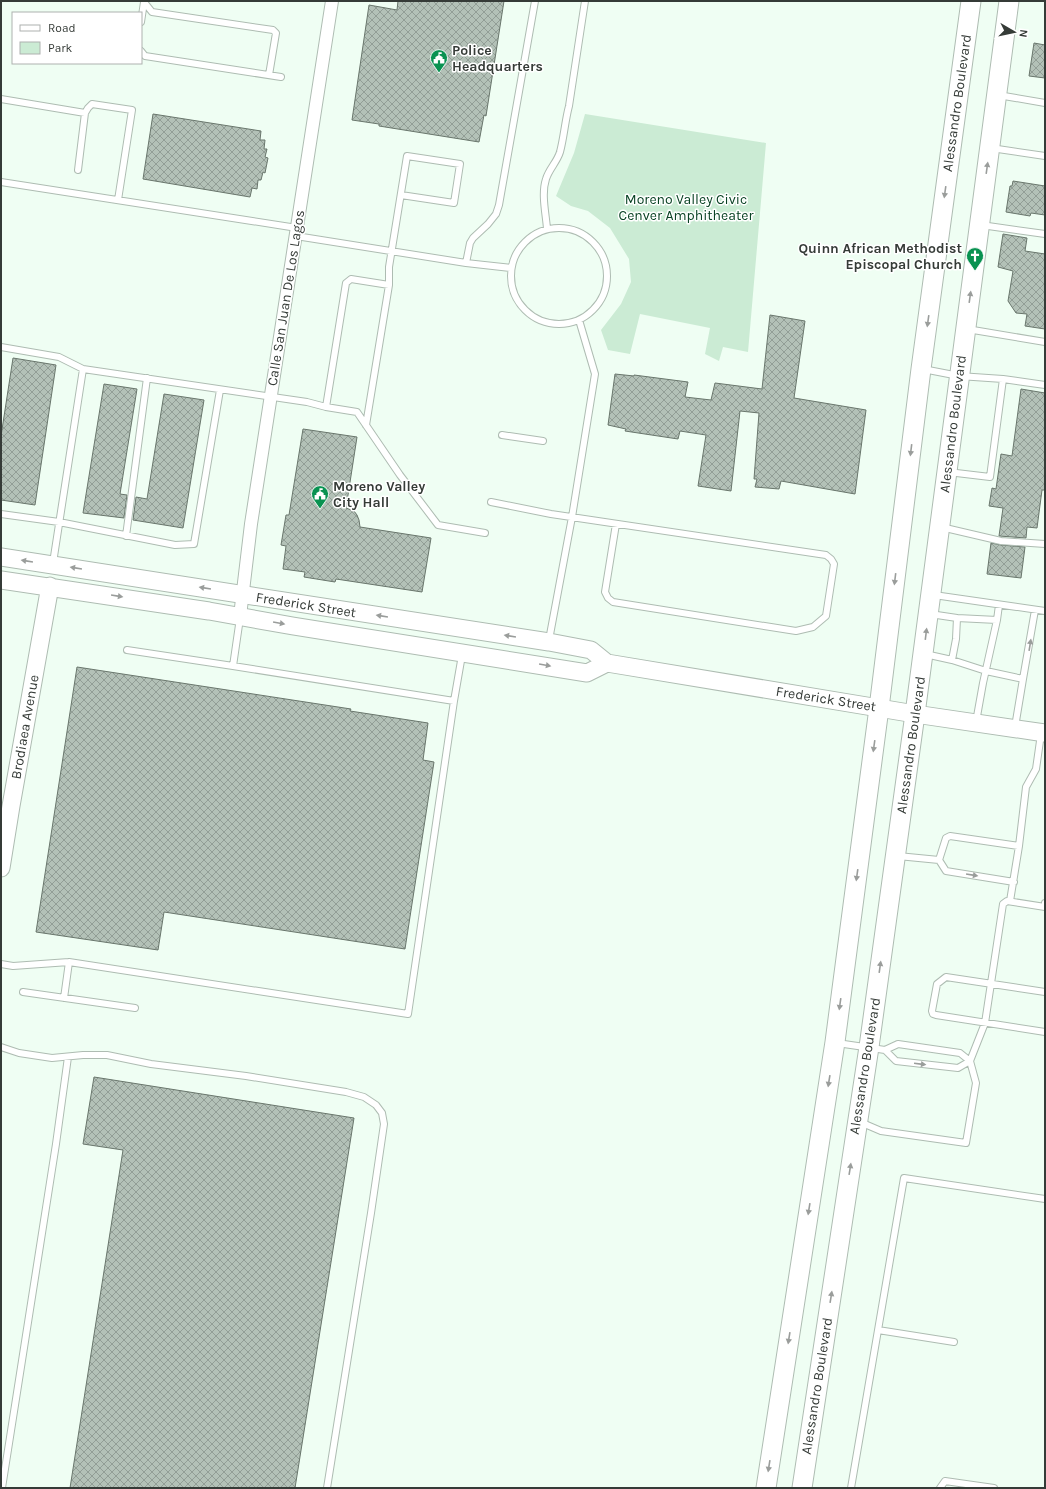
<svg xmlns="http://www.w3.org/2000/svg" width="1046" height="1489" font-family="Karla,sans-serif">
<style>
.park{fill:#cbebd4}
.building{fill:url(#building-cross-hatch);stroke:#69766c}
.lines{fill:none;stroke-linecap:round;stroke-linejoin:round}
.lane-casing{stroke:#aebcb2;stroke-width:8}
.street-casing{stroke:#aebcb2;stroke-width:14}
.secondary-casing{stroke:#aebcb2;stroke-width:19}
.primary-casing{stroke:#aebcb2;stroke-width:21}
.lane{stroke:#fff;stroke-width:6}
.street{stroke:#fff;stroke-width:12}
.secondary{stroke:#fff;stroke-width:17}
.primary{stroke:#fff;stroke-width:19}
.oneway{fill:#9a9d9b}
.labels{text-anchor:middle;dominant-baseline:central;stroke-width:3;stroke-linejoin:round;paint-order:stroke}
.poi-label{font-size:14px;font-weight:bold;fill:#353b37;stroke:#fff;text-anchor:start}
.street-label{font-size:14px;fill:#353b37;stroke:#fff}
.park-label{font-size:14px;fill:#084223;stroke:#fff}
</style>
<defs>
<pattern id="building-cross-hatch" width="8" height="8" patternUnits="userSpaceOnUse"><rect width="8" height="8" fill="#b3c1b7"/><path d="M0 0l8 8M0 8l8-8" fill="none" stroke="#929e96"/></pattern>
</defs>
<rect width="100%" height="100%" fill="#effef3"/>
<path class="park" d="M585,114l181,29 -18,209 -25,-5 -4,14 -14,-7 5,-26 -70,-14 -10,40 -22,-4 -7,-20 20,-26 10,-22 -2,-23 -19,-31 -22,-17 -17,-5 -15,-10 18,-43z"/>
<path class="building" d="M398,1h106l-18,115 -2,-1 -5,27 -100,-16v-2l-27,-4 17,-115 28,5z
M1034,43l11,2v33l-16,-2z
M153,114l108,17 -1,9h5l-1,9h3l-2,8 3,1 -3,15 -2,-1 -2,8h-3l-1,9 -5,-1 -2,9 -107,-18z
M1013,181l32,5v29l-14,-2 -1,3 -24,-4 4,-26h2z
M1003,234l24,4 -2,13 20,3v75l-20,-3 2,-12 -11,-1 -8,-12 5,-30 -15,-4z
M770,315l35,6 -11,77 72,12 -11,84 -74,-13 -2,8 -24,-2 2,-8h-3l5,-66 -19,-2 -9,80 -33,-5 8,-51 -26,-4 -2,8 -53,-8 1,-2 -18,-4 7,-51 19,2v-1l54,7 -3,15 26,3 4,-17 47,6z
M13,358l43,7 -21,140 -34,-5v-64z
M104,384l33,5 -17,105 7,1 -3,23 -41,-5z
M1021,389l24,4v97h-3l-5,38 -10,-1 -1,11 -27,-2 4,-28 -14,-2 3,-18 4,1 5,-35 11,2z
M164,394l40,6 -21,128 -50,-8 3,-23 11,2z
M303,429l54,8 -11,71 8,3 3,4 2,5 1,7 71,11 -9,54 -86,-13 -1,3 -31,-5 1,-5 -22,-3 3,-23 -5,-1 5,-30h3z
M991,543l10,2 24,2 -4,31 -34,-4z
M77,667l274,42 -1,2 78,12 -5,37 11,2 -29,187 -241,-37 -6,38 -122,-18z
M94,1077l260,41 -59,370h-225l53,-338 -40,-6z"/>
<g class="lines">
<g class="lane-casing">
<path id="lane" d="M141,22l3,-20 8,10 121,18 3,3 -7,42
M141,51l4,5 136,21
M998,95l47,8
M1,99l84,14 3,-5 4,-4 40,6 -14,90
M991,148l54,8
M78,170l7,-57
M1,182l296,46
M981,225l64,9
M511 276a48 48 0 1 1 96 0a48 48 0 1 1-96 0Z
M547,229c-1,-15 -6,-35 -1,-50 3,-10 11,-17 14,-27 4,-15 5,-31 9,-46l16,-105
M296,236l170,27 45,5
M466,263l4,-20 3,-5 15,-14 8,-10 3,-9 36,-204
M967,329l78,13
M1,347l58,10 24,12 224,33 19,5 31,5 43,63 38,50 47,8
M923,369l36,7 44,3 42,6
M326,407l20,-124 5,-4 38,6v-18l18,-111 53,8 -6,39 -53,-8
M366,425l23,-140
M502,435l41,6
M948,472l42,5 13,-98
M491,502l60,12 275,41 5,4 3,5 -8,52 -13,11 -17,4 -183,-29 -5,-4 -3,-6 11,-68
M1,514l58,8 116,23 19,-1 26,-154
M941,527l60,14 44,3
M126,536l21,-158
M53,563l30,-194
M934,595l111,16
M957,618l40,2 2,-15
M549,640l23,-123 23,-143 -16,-54
M127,650l106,16
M925,654l27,6 4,-21 1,-21 -27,-4
M952,660l34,11 37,8 -8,48
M1023,679l12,-69
M454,701l8,-46
M976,722l7,-39 14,-63
M898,856l41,4 7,-22 4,-2 69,10 7,-59 10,-18 5,-35
M939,860l7,11 68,11
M1010,901l9,-55
M1,964l12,2 56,-4 339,52 46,-313 -221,-35 7,-48
M23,992l112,16
M1045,992l-99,-15 -9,7 -5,27 1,3 3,1 109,17
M64,998l5,-36
M837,1043l48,7 11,11 62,7 12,-7
M1,1047l18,6 33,5 31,-3h24l44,9 95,12 100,16 18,5 12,8 6,8 2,11 -13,89 -44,275
M885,1050l13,-6 62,9 10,8
M860,1122l21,9 85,12 10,-60 -6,-22 15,-38 18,-119 4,-3 38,6v-4
M878,1330l76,12
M2,1488l54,-344 12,-87
M851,1488l53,-310 141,21
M940,1488l5,-7 49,7"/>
</g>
<g class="street-casing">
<path id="street" d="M240,616l11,-92 81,-523"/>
</g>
<g class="secondary-casing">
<path id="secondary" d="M1,557l548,85 42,8 16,13 308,51 130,19
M1,580l208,31 84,15 294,47 20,-10
M1,868l10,-62 39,-220"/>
</g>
<g class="primary-casing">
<path id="primary" d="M766,1488l69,-446 44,-334 42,-339 50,-368
M802,1488l67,-441 46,-333 94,-713"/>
</g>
<use href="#lane" class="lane"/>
<use href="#street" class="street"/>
<use href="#secondary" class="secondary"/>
<use href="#primary" class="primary"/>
</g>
<defs><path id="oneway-solid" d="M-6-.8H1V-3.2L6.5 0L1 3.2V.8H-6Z"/></defs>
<g class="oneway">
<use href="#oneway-solid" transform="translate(987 168) rotate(-82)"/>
<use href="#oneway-solid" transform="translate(945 192) rotate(98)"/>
<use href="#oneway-solid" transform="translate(970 297) rotate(-82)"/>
<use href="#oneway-solid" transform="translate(928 321) rotate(98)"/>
<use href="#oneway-solid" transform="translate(911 450) rotate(97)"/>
<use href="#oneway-solid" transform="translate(27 561) rotate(-171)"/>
<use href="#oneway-solid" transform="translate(76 568) rotate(-171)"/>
<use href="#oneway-solid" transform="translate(895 579) rotate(97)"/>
<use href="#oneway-solid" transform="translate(205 588) rotate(-171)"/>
<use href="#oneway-solid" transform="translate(117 596) rotate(9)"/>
<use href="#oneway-solid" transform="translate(382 616) rotate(-171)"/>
<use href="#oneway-solid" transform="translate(279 623) rotate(10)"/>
<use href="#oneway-solid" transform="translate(926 634) rotate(-83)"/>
<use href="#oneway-solid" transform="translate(510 636) rotate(-171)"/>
<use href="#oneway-solid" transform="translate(1030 645) rotate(-81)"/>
<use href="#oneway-solid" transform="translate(545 665) rotate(10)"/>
<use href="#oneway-solid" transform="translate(874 746) rotate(98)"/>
<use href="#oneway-solid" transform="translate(857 875) rotate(98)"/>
<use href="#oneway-solid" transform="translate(972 875) rotate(9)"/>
<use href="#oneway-solid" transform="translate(880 967) rotate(-82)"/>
<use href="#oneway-solid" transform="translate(840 1004) rotate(98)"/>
<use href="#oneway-solid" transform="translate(920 1064) rotate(7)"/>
<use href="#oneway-solid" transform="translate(829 1081) rotate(99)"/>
<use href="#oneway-solid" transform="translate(850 1169) rotate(-81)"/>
<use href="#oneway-solid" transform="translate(809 1209) rotate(99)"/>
<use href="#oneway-solid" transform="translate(831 1297) rotate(-81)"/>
<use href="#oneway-solid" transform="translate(789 1338) rotate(99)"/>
<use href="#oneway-solid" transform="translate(769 1466) rotate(99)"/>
</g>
<defs>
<g id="civic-pin" transform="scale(0.9)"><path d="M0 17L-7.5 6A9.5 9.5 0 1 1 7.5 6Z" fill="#099251" stroke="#fff"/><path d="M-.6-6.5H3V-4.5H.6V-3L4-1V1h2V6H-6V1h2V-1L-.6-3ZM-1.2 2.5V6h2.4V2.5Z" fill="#fff"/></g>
<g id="church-pin" transform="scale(0.9)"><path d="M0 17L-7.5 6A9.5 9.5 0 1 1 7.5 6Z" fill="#099251" stroke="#fff"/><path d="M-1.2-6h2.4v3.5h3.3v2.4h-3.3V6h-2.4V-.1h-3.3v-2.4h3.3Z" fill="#fff"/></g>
</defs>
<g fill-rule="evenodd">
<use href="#civic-pin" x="439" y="58"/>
<use href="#church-pin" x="975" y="256"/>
<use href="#civic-pin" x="320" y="494"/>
</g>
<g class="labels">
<g class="poi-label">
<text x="452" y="50">Police<tspan x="452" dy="16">Headquarters</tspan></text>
<text x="962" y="248" text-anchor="end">Quinn African Methodist<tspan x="962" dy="16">Episcopal Church</tspan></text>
<text x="333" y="486">Moreno Valley<tspan x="333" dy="16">City Hall</tspan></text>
</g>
<g class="street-label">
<text transform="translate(957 103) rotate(-82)">Alessandro Boulevard</text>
<text transform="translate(286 298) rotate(-81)">Calle San Juan De Los Lagos</text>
<text transform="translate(953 424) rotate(-83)">Alessandro Boulevard</text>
<text transform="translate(306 605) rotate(9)">Frederick Street</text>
<text transform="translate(826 699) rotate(9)">Frederick Street</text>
<text transform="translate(25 727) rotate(-80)">Brodiaea Avenue</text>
<text transform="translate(911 745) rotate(-82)">Alessandro Boulevard</text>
<text transform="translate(865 1066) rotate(-81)">Alessandro Boulevard</text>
<text transform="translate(817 1386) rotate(-81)">Alessandro Boulevard</text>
</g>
<g class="park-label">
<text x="686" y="199">Moreno Valley Civic<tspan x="686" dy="16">Cenver Amphitheater</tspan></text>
</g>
</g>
<rect width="1046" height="1489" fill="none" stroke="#353b37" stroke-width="4"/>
<rect x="12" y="12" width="130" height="52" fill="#ffffff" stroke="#aeb1af"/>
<rect x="20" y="25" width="20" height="6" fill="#ffffff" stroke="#aeb1af"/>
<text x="48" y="32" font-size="12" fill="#353b37">Road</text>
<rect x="20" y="42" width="20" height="12" fill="#cbebd4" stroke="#aeb1af"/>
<text x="48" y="52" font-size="12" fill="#353b37">Park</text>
<g transform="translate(1014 32) rotate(99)" stroke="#ffffff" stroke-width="3" paint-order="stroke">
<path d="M0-3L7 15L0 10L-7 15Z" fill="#353b37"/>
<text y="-6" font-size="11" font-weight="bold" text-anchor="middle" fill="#353b37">N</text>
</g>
</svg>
